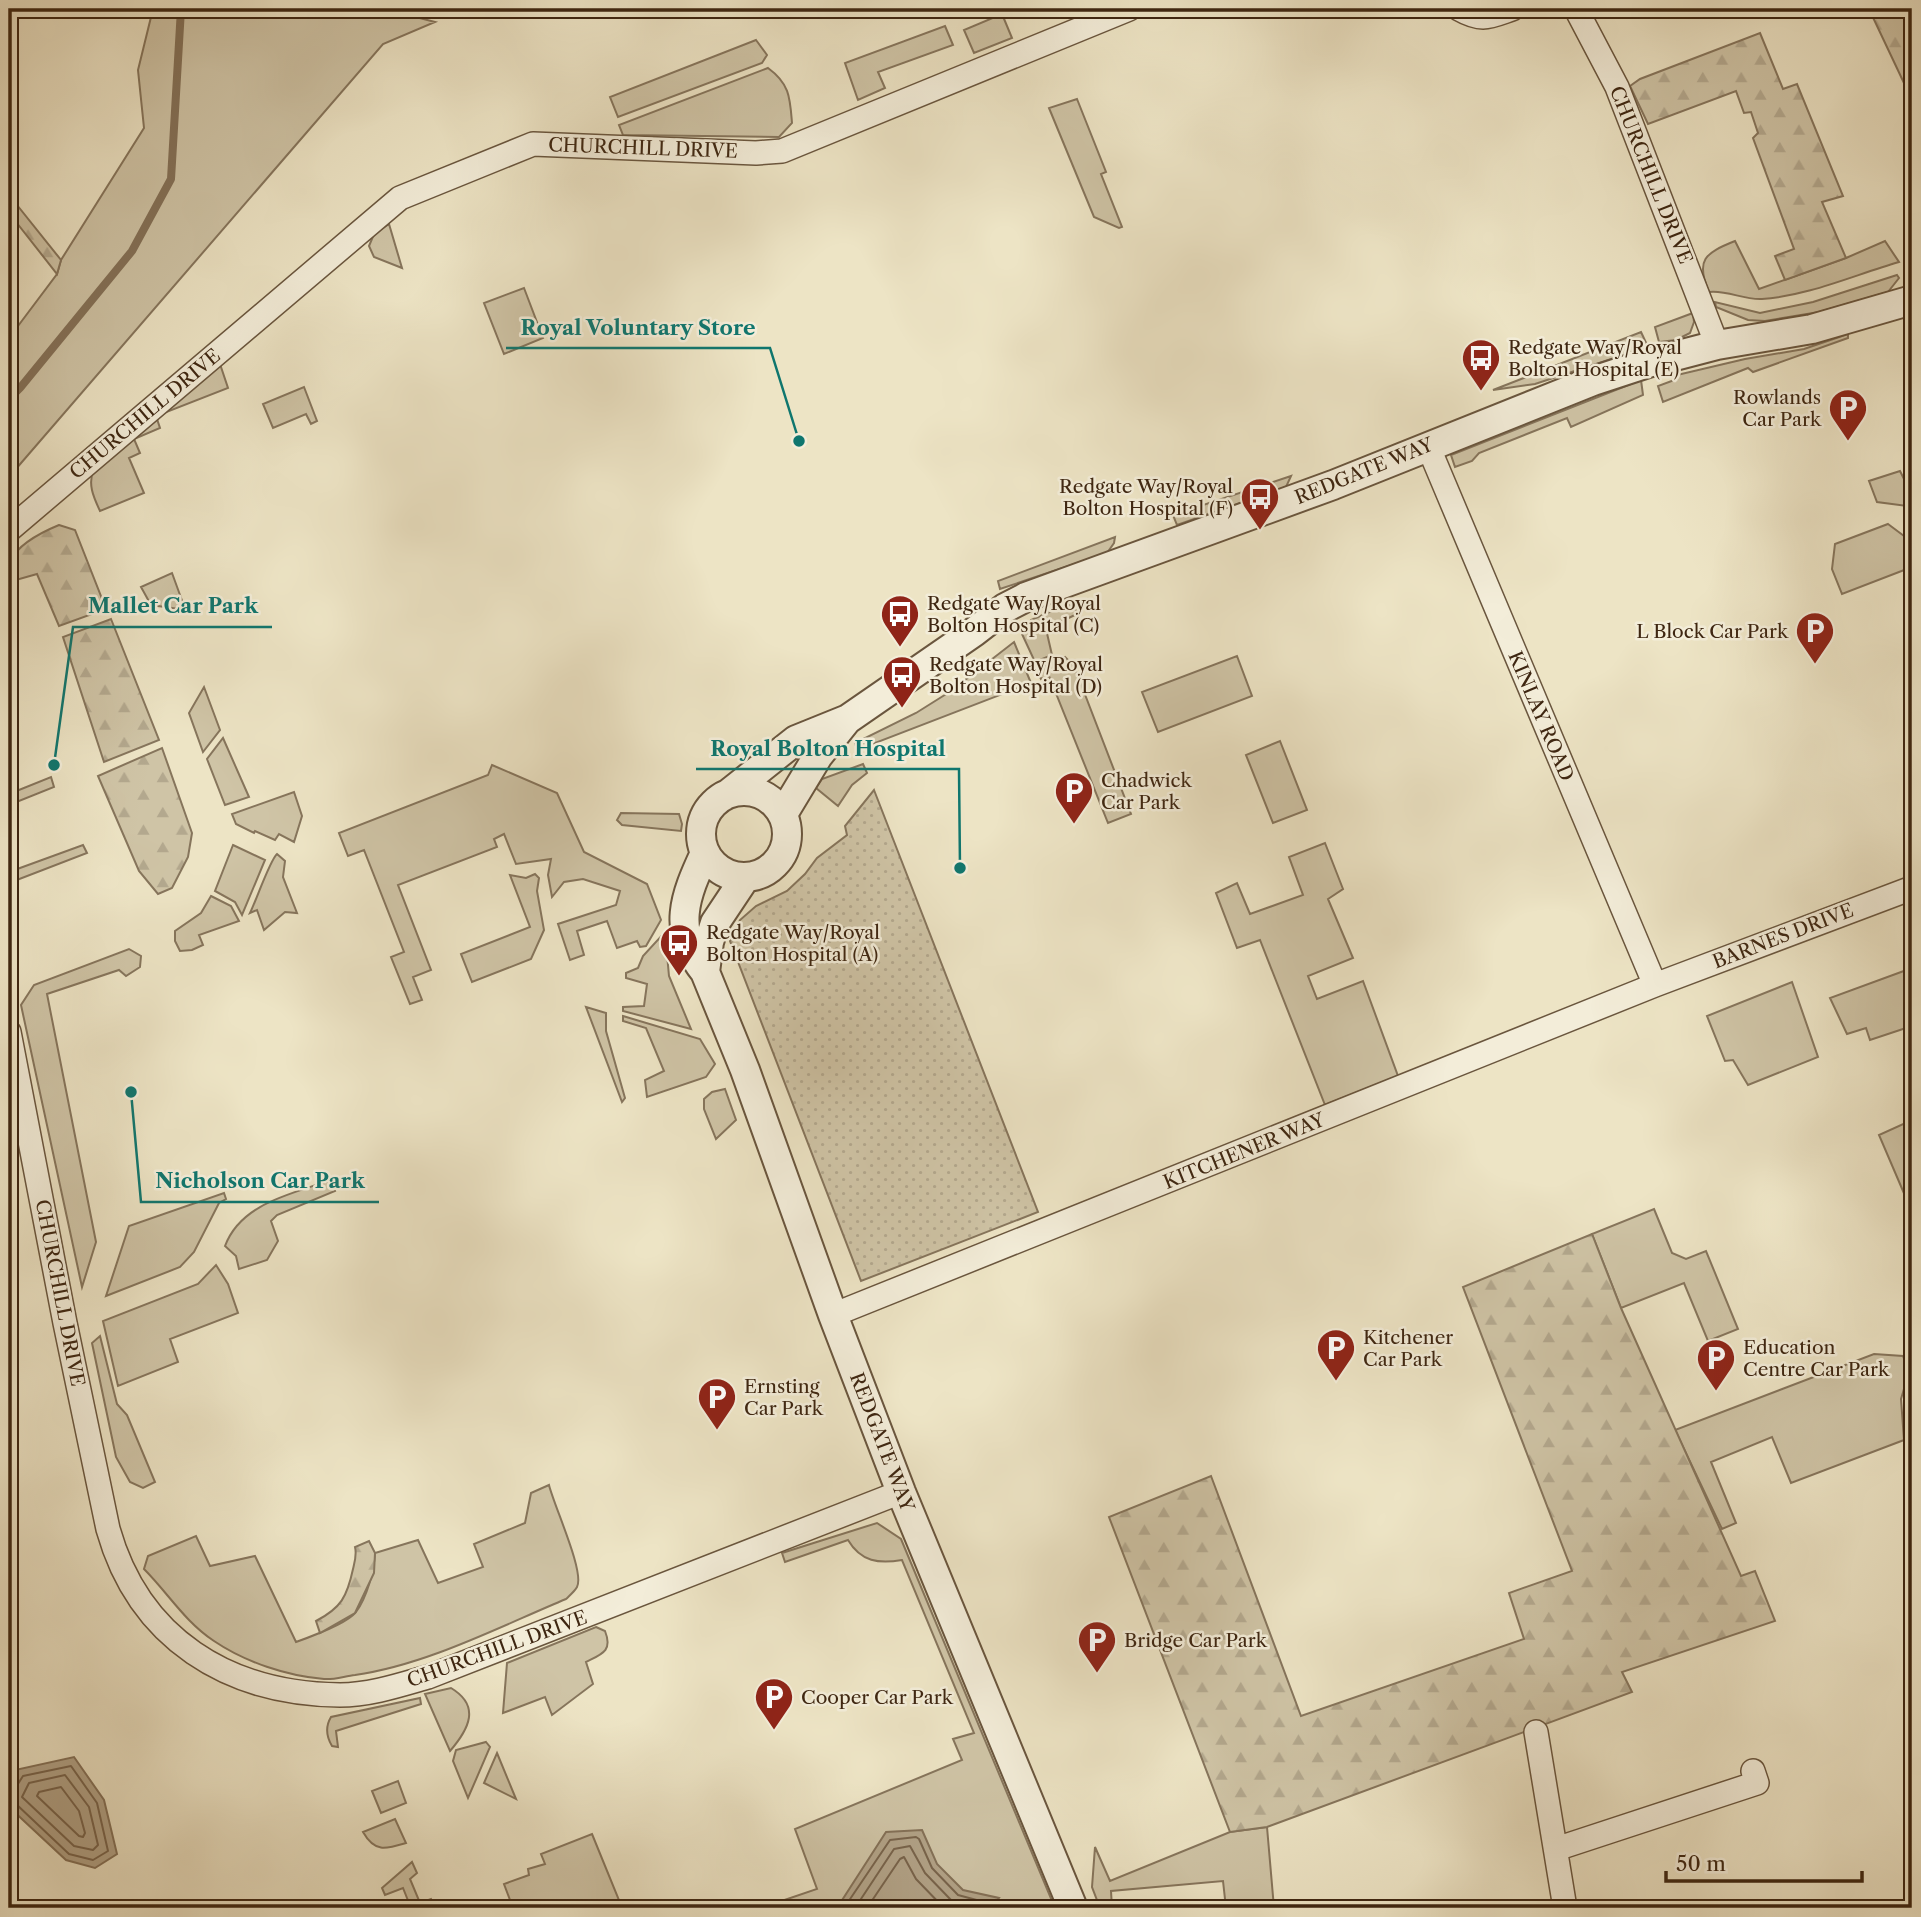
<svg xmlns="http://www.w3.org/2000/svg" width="1921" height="1917" font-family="'Libre Caslon Text',serif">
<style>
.green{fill:#cfc4a6;stroke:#86755c;stroke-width:2}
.forest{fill:url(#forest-firs);stroke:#86755c;stroke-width:2}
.garden{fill:url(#garden-dots);stroke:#86755c;stroke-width:2}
.water{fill:#b2a388;stroke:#847158;stroke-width:2}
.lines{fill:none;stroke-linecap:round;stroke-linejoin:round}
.shore{stroke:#78644c;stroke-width:2}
.stream{stroke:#847158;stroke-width:8}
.minor-casing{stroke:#6a563e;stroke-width:26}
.tertiary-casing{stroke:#6a563e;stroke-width:32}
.minor{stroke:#f3edd9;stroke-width:23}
.tertiary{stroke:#f3edd9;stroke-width:28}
.labels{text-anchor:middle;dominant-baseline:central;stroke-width:5;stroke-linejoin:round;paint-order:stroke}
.street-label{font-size:19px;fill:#3e2611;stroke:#f3edd9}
.poi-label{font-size:19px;fill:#3e2611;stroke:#f3edd9;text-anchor:start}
.leader{fill:none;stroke:#0f766e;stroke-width:2.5}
.callout-dot{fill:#0f766e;stroke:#f3edd9;stroke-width:2.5}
.callout-label{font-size:21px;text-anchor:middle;font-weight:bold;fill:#0f766e;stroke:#f3edd9;stroke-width:5;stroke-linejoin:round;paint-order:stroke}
</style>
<defs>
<pattern id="forest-firs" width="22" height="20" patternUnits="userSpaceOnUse" patternTransform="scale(1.75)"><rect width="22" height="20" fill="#cfc4a6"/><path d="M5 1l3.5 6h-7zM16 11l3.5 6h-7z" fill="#b3a88e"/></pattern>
<pattern id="garden-dots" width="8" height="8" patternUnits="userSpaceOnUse" patternTransform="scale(1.75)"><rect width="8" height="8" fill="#cfc4a6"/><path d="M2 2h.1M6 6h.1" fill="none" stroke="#b3a88e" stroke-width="1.8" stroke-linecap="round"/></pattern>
</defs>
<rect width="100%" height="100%" fill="#ede4c5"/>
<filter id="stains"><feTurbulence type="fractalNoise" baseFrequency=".00286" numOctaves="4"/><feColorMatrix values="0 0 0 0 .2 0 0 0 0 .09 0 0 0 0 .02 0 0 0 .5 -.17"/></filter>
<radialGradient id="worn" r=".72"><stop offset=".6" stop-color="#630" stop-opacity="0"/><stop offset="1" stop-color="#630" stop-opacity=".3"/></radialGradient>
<path class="green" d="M155,9h230l50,13 -52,22 -374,433v-139l48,-64 4,-14 83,-132 -6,-58 14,-57z
M1002,14l10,24 -38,15 -10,-23z
M945,26l8,19 -75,27 7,16 -27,12 -13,-37z
M756,40l11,15 -5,8 -144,54 -8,-20z
M768,68c22,16 22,30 24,55l-13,14 -156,-2 -4,-10z
M1077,99l29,73 -5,2 21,53 -3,1 -25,-11 -45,-109z
M389,224l13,44 -28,-11 -5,-11 5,-12z
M1735,241l24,48 87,-31 39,-17 14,21c-45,13 -91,34 -137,37 -19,1 -34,-9 -53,-7 -14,-32 -4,-39 26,-51z
M1897,275l2,3 -11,14 -69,20 -54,9 -17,-1 -32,-13 -1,-5 45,11 53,-11z
M524,288l19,50 -39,16 -20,-51z
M1693,313l1,9 -4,11 -14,7 -17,2 -4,-15z
M1641,332l7,15 -113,37 -42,6z
M1848,334v4l-95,34 -5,-4 -85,34 -5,-16 19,-7v-4l68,-16 59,-10z
M220,364l8,24 -72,28 4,12 -26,11 6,14 -11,5 15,35 -44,18c-6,-13 -13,-27 -6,-42 6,-12 111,-98 126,-105z
M1641,380l2,15 -72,32 -4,-9 -88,35 -7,8 -17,6 -4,-12z
M304,387l13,34 -6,3 -5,-10 -33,14 -10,-24z
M1900,471l11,22 -1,10 -3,3 -30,-4 -8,-21z
M1291,476l-5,11 -109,38 -4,-10z
M1888,524l24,18v25l-70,27 -10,-25 3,-25z
M1115,537l-1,6 -7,10 -107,36 -2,-8z
M172,573l12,33 -5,3 -28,-4 -10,-18z
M1068,604l11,9 -33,16 6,26 -17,7 -13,-28 9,-14z
M1014,642l17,41 -174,67 -2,-7 61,-30 35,-22z
M1237,656l15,40 -94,36 -16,-40z
M1065,657l9,9 57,148 -23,9 -59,-147 -8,3 -5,-10z
M204,687l16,43 -17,22 -14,-39z
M223,738l26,59 -24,8 -18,-46z
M1280,741l27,69 -34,13 -27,-68z
M863,764l4,9 -15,12 -14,21 -22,-18 6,-9z
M492,765l65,28 27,59 63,32 14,36 -15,26 -6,1 -3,-6 -20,7 -10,-27 -30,10 7,24 -14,5 -12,-36 58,-19 4,-14 -37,-12 -19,3 -12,15 -4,-22 3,-16 -35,5 -12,-30 -10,5 3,8 -99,38 33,85 -18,7 9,23 -12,4 -19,-47 13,-5 -40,-102 -16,6 -9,-23 149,-58z
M51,777l3,10 -45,18v-11z
M294,792l8,24 -8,26 -15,-8 -4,6 -20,-9 -1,2 -18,-9 -4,-10z
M621,813l58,1 3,10 -1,7 -59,-6 -5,-5z
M1325,843l18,46 -15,10 25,59 -45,18 9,23 46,-18 35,95 -73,29 -65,-165 -23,8 -21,-55 21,-10 13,31 53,-19 -14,-38z
M83,845l4,8 -78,30v-11z
M233,845l32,15 -23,55 -7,-13 -20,-11z
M277,854l8,7 -2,16 14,36 -12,-1 -21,18 -7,-20 -7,3c6,-12 20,-53 27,-59z
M535,874l4,4 -2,13 7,39 -13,29 -59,23 -11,-28 69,-27 -20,-52 16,3z
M211,896l20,10 8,15 -40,14 4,10 -11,5 -12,1 -5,-10v-10l26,-18z
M665,932l4,44 22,53 -68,-18v-4l21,-1 3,-22 -21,-6v-5l12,-5 5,-12z
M129,949l12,7 -1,11 -14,9 -7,-6 -72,24 49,248 -14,45 -61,-282 13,-20z
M1912,968v58l-42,14 -4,-12 -19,6 -17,-36z
M1792,982l26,75 -70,28 -15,-25 -8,1 -18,-45z
M586,1007l20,6v18l19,67 -3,4z
M623,1016l77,23 15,25 -9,13 -59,20 -2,-17 19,-9 -18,-43 -23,-7z
M725,1089l11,31 -20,19 -12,-30v-10l8,-7z
M1912,1120v92l-33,-77z
M331,1180l4,11 -58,24 -6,6 7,20 -11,19 -28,9 -3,-13 -11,-10c16,-43 67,-52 106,-66z
M224,1193l2,6 -7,4 -25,49 -14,15 -74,29 23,-70z
M1654,1209l18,44 14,6 20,-8 32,78 -30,12 -24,-58 -63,25 -29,-74z
M216,1265l12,19 10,29 -68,26 8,23 -60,24 -15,-65 95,-37z
M100,1336l17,68 10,11 28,67 -12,6 -13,-6 -14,-25 -24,-114z
M1874,1354l29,2 6,16 -8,27 3,41 -113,43 -19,-46 -61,25 25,61 -14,6 -47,-99z
M549,1485c5,21 36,87 28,102 -2,4 -8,9 -11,12 -67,28 -140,66 -211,76 -10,1 -21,5 -31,4 -37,-3 -79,-17 -110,-38 -29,-19 -46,-48 -70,-72l4,-13 48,-20 14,30 45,-10 41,86c14,-5 51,-19 60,-30 11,-15 18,-41 19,-59l43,-13 20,43 45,-16 -9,-23 51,-21 6,-30z
M877,1523l24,16 154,369h-294l56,-19 -22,-60 167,-69 -9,-21 21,-6 -72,-173c-23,4 -41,2 -54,-20l-63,22 -3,-9z
M596,1627l9,4c8,20 -3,23 -19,31l7,22 -41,31 -7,-18 -42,16 4,-50z
M451,1688c30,18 18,41 -1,63l-25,-57z
M420,1698l1,6 -85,27 2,16 -6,-1c-6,-10 -7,-19 -1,-29z
M486,1742l4,5 -22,51 -15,-37 3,-11z
M497,1753l19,46 -32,-16z
M398,1781l8,22 -25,10 -9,-22z
M395,1819l11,24c-20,6 -31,10 -43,-11z
M1267,1827l7,81h-48l-3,-27 -112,10 1,17h-12l-8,-21 3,-40 15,34 120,-49z
M592,1834l29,71 -10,3h-98l-9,-24 25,-9 -1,-6 17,-5 -4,-10z
M412,1862l5,11 -7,6 10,24 11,-4 3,7 7,-3 2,5h-32l-8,-20 -18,7 -3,-7z"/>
<path class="forest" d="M1869,9h43v91z
M1760,33l23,56 14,-5 46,112 -21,6 24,56 -61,22 -10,-24 19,-7 -41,-111 5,-5 -7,-21 -7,1 -8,-22 -88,33 -18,-38 10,-7z
M9,195l52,65 -4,14 -48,-61z
M59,525l16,5 31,79 -47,17 -22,-52 -28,8c0,-6 -2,-16 1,-21 9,-18 32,-29 49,-36z
M111,619l48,121 -55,22 -41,-125z
M162,748l30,85 -4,24 -16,31 -14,6 -19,-23 -41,-95z
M1592,1234l29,74 120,268 14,-5 20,50 -153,51 10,20 -365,135 -37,5 -121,-315 102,-41 90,240 223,-77 -15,-46 63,-22 -109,-284z
M369,1541l6,12 -1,20 -19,40 -35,20 -4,-12c25,-13 31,-24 37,-52 2,-8 4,-14 2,-22z"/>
<path class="garden" d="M874,790l164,422 -177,69 -131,-340 10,-21 16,-14 31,-15 18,-17 12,-16 30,-23 -2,-9z"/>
<path class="water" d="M74,1757l30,43 13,54 -22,14 -29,-8 -57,-53v-14l6,-23z
M922,1830l15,34 26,26 36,8 -8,10h-154l49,-76z"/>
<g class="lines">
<path class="shore" d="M65,1775l24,32 9,38 -5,5 -19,-4 -52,-49 7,-14z
M61,1787l18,24 6,22 -2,4 -4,-1 -42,-40 2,-4z
M9,1789l7,-2 7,-11 48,-10 26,37 11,48 -15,9 -24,-6 -53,-50 -7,-2
M844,1908l46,-68 26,-3 3,2 13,29 26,27 26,7 2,6
M855,1908l39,-59 16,-3 15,27 26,27 21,8
M867,1908l33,-49 4,-2 12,22 28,29"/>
<path class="stream" d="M9,399l11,-11 112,-137 39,-72 10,-170"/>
<g class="minor-casing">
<path id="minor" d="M1459,9c23,13 30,8 53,0
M1576,9l41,78 100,258
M1428,446l227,539
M9,530l391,-332 133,-54 223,9 26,-2 347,-142
M9,1032l56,291 43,206c31,110 120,165 232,166 30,0 60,-10 88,-18l473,-185
M833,1315l822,-330 257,-97
M1536,1732l29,176
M1556,1849l201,-66 -4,-12"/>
</g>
<g class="tertiary-casing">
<path id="tertiary" d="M701 834a43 43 0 1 1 86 0a43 43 0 1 1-86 0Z
M728,794l68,-54 52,-21 126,-87 31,-24 21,-11 307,-112 260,-104 55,-18 69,-18 95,-16 100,-29
M783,814l35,-58 28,-35
M705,853c-20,43 -34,77 0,119l40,98 88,245 68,177 172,416
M705,972l4,-30 6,-19 30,-45"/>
</g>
<use href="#minor" class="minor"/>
<use href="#tertiary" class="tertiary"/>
</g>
<defs>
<g id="bus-pin" transform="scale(2.0125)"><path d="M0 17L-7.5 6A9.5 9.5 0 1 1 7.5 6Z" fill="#8f2418" stroke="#f3edd9"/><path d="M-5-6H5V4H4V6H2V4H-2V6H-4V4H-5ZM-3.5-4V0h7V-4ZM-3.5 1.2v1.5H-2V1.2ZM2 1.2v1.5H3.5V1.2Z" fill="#fff"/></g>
<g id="parking-pin" transform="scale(2.0125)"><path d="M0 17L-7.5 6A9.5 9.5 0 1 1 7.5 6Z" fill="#8f2418" stroke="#f3edd9"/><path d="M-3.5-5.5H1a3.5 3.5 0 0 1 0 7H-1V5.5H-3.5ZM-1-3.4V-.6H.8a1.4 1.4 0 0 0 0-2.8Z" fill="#fff"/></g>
</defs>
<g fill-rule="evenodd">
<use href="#bus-pin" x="1481" y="358"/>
<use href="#parking-pin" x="1848" y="408"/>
<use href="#bus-pin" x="1260" y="497"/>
<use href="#bus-pin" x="900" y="614"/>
<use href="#parking-pin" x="1815" y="631"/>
<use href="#bus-pin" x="902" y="675"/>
<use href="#parking-pin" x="1074" y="791"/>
<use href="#bus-pin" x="679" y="943"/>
<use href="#parking-pin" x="1336" y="1348"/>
<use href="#parking-pin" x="1716" y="1358"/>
<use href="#parking-pin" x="717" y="1397"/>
<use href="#parking-pin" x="1097" y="1640"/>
<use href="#parking-pin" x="774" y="1697"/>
</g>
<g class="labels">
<g class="street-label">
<text transform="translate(643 148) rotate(2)">CHURCHILL DRIVE</text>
<text transform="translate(1651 175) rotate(68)">CHURCHILL DRIVE</text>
<text transform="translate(145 414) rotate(-40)">CHURCHILL DRIVE</text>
<text transform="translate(1364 471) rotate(-22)">REDGATE WAY</text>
<text transform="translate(1541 716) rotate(67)">KINLAY ROAD</text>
<text transform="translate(1783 936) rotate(-21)">BARNES DRIVE</text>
<text transform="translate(1244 1151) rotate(-22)">KITCHENER WAY</text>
<text transform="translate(60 1293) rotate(79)">CHURCHILL DRIVE</text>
<text transform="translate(882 1442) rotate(69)">REDGATE WAY</text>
<text transform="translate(497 1649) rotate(-20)">CHURCHILL DRIVE</text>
</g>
<g class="poi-label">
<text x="1508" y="347">Redgate Way/Royal<tspan x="1508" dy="22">Bolton Hospital (E)</tspan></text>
<text x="1821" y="397" text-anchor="end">Rowlands<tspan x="1821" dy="22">Car Park</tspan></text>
<text x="1233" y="486" text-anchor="end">Redgate Way/Royal<tspan x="1233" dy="22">Bolton Hospital (F)</tspan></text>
<text x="927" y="603">Redgate Way/Royal<tspan x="927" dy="22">Bolton Hospital (C)</tspan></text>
<text x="1788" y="631" text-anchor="end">L Block Car Park</text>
<text x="929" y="664">Redgate Way/Royal<tspan x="929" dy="22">Bolton Hospital (D)</tspan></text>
<text x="1101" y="780">Chadwick<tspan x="1101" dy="22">Car Park</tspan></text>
<text x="706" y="932">Redgate Way/Royal<tspan x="706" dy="22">Bolton Hospital (A)</tspan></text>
<text x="1363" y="1337">Kitchener<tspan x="1363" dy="22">Car Park</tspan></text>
<text x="1743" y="1347">Education<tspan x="1743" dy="22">Centre Car Park</tspan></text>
<text x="744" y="1386">Ernsting<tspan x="744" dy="22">Car Park</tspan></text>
<text x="1124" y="1640">Bridge Car Park</text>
<text x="801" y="1697">Cooper Car Park</text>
</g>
</g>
<path class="leader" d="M799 441L770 348H506M54 765L73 627H272M960 868L959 769H696M131 1092L141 1202H379"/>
<g class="callout-dot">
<circle cx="799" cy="441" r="7"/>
<circle cx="54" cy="765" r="7"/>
<circle cx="960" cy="868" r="7"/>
<circle cx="131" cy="1092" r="7"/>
</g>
<g class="callout-label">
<text x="638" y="335">Royal Voluntary Store</text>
<text x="173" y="613">Mallet Car Park</text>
<text x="828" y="756">Royal Bolton Hospital</text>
<text x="260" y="1188">Nicholson Car Park</text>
</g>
<rect width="1921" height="1917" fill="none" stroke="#ede4c5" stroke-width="35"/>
<rect x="10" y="10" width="1900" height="1896" fill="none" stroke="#3e2611" stroke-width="3.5"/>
<rect x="18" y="18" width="1886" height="1882" fill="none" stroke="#3e2611" stroke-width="2"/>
<path d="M1666 1871v10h196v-10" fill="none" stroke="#3e2611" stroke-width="3.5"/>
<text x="1676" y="1871" font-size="21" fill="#3e2611" stroke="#f3edd9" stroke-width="5" paint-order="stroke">50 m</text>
<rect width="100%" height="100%" filter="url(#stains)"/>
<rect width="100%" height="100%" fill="url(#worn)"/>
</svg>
